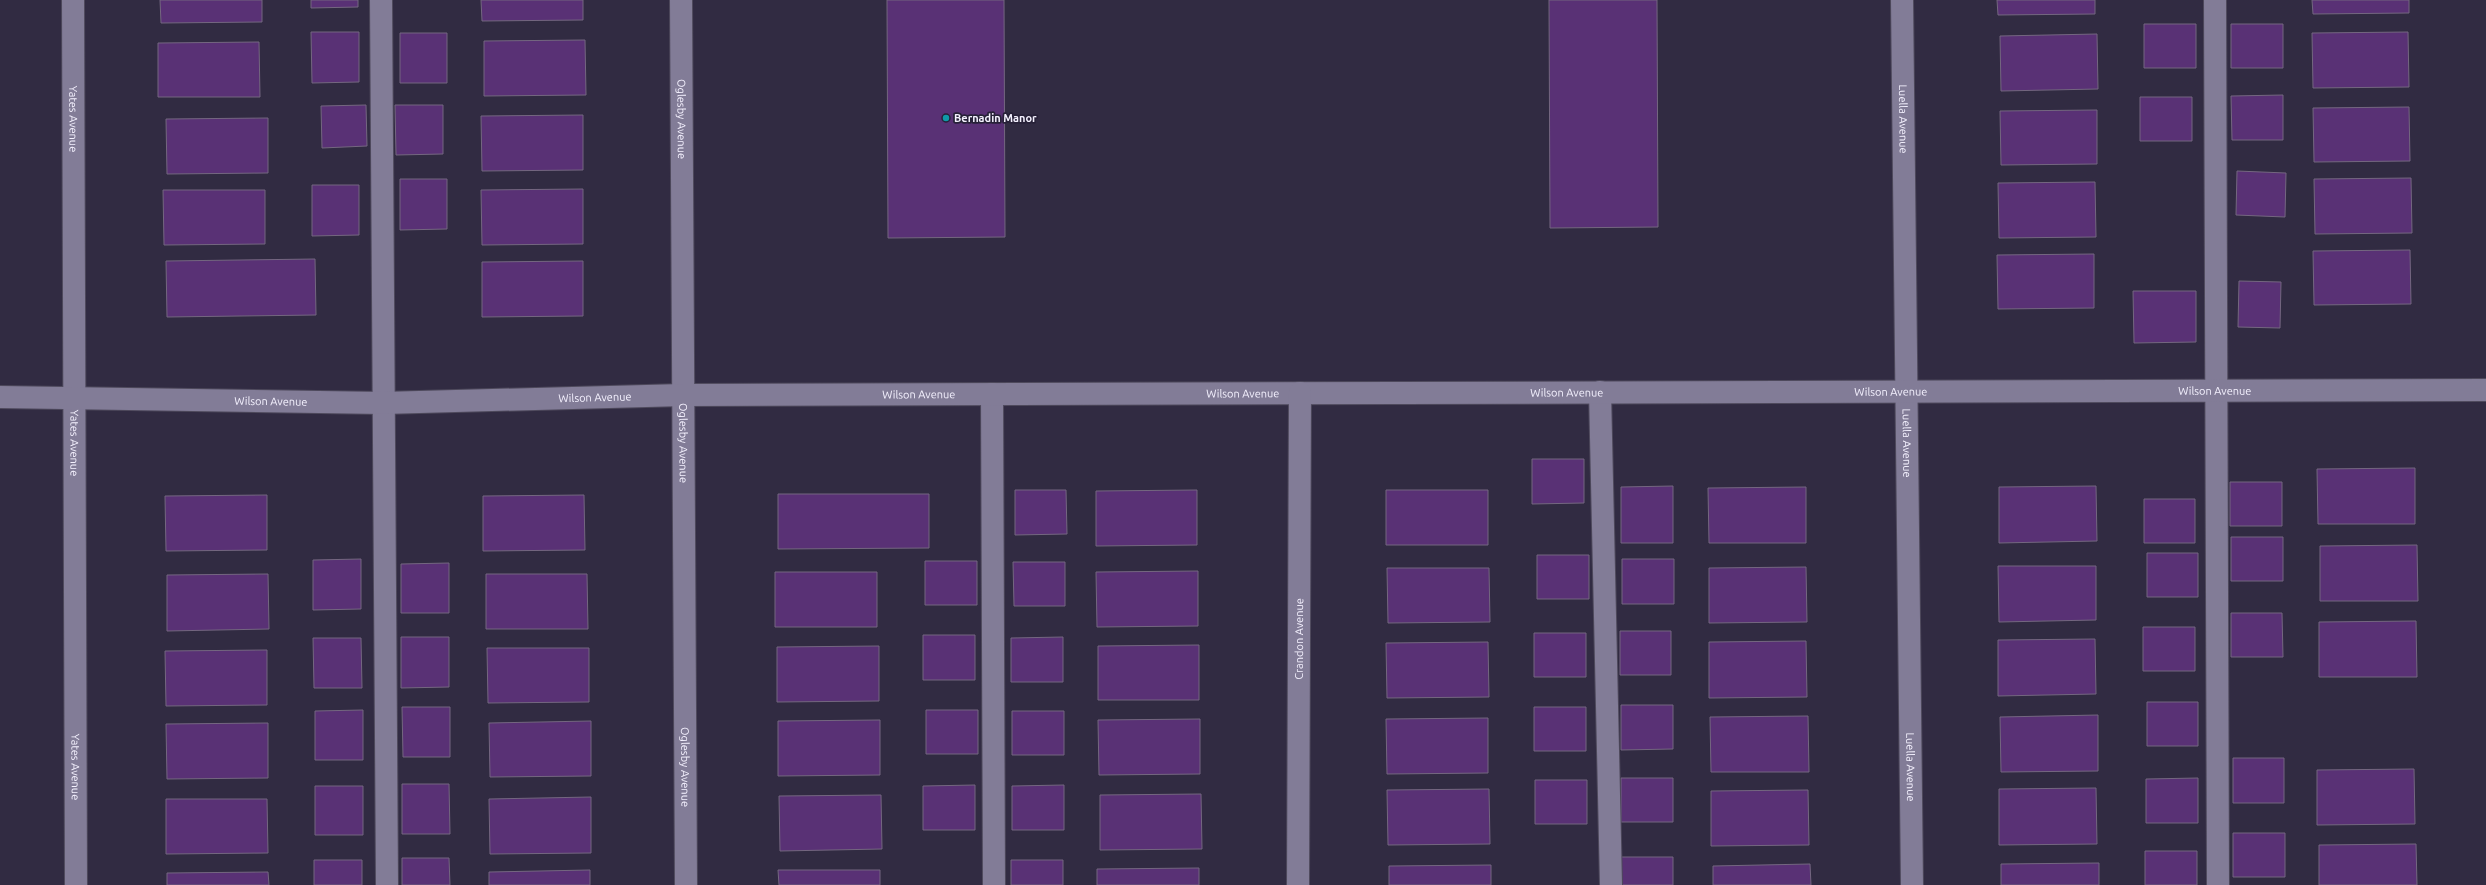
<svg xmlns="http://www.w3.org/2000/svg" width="2486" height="885" font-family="Ubuntu,sans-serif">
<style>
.building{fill:#593175;stroke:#746780}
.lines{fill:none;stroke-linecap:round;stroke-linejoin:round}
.minor-casing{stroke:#4e495c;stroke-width:24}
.minor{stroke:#827c97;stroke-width:22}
.culture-dot{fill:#0f9aa8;stroke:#272138;stroke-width:1.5}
.labels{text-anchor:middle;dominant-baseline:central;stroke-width:3.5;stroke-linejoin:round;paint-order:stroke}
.poi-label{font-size:11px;font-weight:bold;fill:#f5f2ff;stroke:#272138;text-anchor:start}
.street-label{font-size:11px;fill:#f5f2ff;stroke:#272138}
</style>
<rect width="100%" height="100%" fill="#312b42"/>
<path class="building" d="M160,0h102v22l-101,1z
M311,0h47v7l-47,1z
M481,0h102v20l-101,1z
M887,0h117l1,237 -117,1z
M1549,0h108l1,227 -108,1z
M1997,0h98v14l-97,1z
M2312,0h97v13l-96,1z
M2144,24h52v44h-52z
M2231,24h52v44h-52z
M311,32h48v50l-47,1z
M2408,32l1,55 -96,1 -1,-55z
M400,33h47v50h-47z
M2097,34l1,55 -97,2 -1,-55z
M585,40l1,55 -102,1v-55z
M259,42l1,55h-102v-54z
M2283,95v45h-51l-1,-44z
M2140,97h52v44h-52z
M366,105l1,41 -45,2 -1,-42z
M395,105h48v49l-47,1z
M2409,107l1,54 -96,1 -1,-54z
M2097,110v54l-96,1 -1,-54z
M583,115v55l-101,1 -1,-55z
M268,118v55l-101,1 -1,-55z
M2237,171l49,2 -1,44 -49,-2z
M2411,178l1,55 -97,1 -1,-55z
M400,179h47v50l-47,1z
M2095,182l1,55 -97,1 -1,-55z
M312,185h47v50l-47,1z
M583,189v55l-101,1 -1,-55z
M163,190h102v54l-101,1z
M2410,250l1,54 -97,1 -1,-54z
M2094,254v54l-96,1 -1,-54z
M315,259l1,56 -149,2 -1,-56z
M583,261v55l-101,1v-55z
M2239,281l42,1 -1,46 -42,-1z
M2133,291h63v51l-62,1z
M1532,459h52v44l-52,1z
M2415,468v56h-97l-1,-55z
M2230,482h52v44h-52z
M1673,486v57h-52v-56z
M2096,486l1,55 -98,2v-56z
M1806,487v56h-97l-1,-55z
M1015,490h51l1,44 -52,1z
M1197,490v55l-101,1v-55z
M1386,490h102v55h-102z
M778,494h151v54l-151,1z
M267,495v55l-101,1 -1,-55z
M584,495l1,55 -102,1v-55z
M2144,499h51v44h-51z
M2231,537h52v44h-52z
M2417,545l1,56h-98v-55z
M2147,553h51v44h-51z
M1537,555h52v44h-52z
M361,559v50l-48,1v-50z
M1622,559h52v45h-52z
M925,561h52v44h-52z
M1013,562h52v44h-51z
M449,563v50h-48v-49z
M1998,566h98v54l-97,2z
M1806,567l1,55 -98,1v-55z
M1387,568h102l1,54 -102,1z
M1198,571v55l-101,1 -1,-55z
M775,572h102v55h-102z
M268,574l1,55 -102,2v-56z
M486,574h101l1,55h-102z
M2231,613h51l1,44h-52z
M2416,621l1,56h-98v-55z
M2143,627h52v44h-52z
M1620,631h51v44h-51z
M1534,633h52v44h-52z
M923,635h52v45h-52z
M401,637h48v50l-48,1z
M1063,637v45h-52v-44z
M313,638h48l1,50h-48z
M2095,639l1,55 -98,2v-56z
M1806,641l1,56 -98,1v-56z
M1488,642l1,55 -102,1 -1,-55z
M1199,645v55h-101v-54z
M879,646v55l-102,1v-55z
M487,648h102v54l-101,1z
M267,650v55l-101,1 -1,-55z
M2147,702h51v44h-51z
M1621,705h52v44l-52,1z
M402,707h48v50h-47z
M1534,707h52v44h-52z
M363,710v50h-48v-49z
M926,710h52v44h-52z
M1012,711h52v44h-52z
M2098,715v56l-97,1 -1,-55z
M1808,716l1,56h-98l-1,-55z
M1488,718v55l-101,1 -1,-55z
M1200,719v55l-101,1 -1,-55z
M880,720v55l-102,1v-55z
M591,721v55l-101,1 -1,-54z
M268,723v55l-101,1 -1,-55z
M2233,758h51v45h-51z
M2414,769l1,55 -98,1v-55z
M1621,778h52v44h-52z
M2198,778v45h-52v-44z
M1535,780h52v44h-52z
M402,784h47l1,50h-48z
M975,785v45h-52v-44z
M1064,785v45h-52v-44z
M315,786h48v49h-48z
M2096,788l1,56 -98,1v-56z
M1489,789l1,55 -102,1 -1,-55z
M1808,790l1,55 -98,1v-55z
M1201,794l1,55 -102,1v-55z
M881,795l1,54 -102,2 -1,-55z
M591,797v56l-101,1 -1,-55z
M166,799h101l1,54 -102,1z
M2233,833h52v44h-52z
M2416,844l1,41h-98v-40z
M2145,851h52v34h-52z
M1621,857h52v28h-52z
M402,858h47l1,27h-48z
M314,860h48v25h-48z
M1011,860h52v25h-52z
M2099,863v22h-98v-21z
M1810,864l1,21h-98v-19z
M1491,865v20h-102v-19z
M1199,868v17h-102v-16z
M590,870v15h-101v-13z
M778,870h102v15h-101z
M268,872l1,13h-102v-12z"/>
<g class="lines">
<g class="minor-casing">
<g id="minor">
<path id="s1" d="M73,0l3,885"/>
<path d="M381,0l6,885"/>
<path id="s2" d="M681,0l5,885"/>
<path id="s3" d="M1902,0l10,885"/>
<path d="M2215,0l3,885"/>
<path d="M1600,392l11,493"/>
<path d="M992,394l2,491"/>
<path id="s4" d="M0,397l383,6 300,-8 1803,-5"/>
<path id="s5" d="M1298,885l2,-492"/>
</g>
</g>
<use href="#minor" class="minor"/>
</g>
<circle class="culture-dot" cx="946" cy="118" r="4"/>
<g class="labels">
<g class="poi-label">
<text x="954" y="118">Bernadin Manor</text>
</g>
<g class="street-label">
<text stroke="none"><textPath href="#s1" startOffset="119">Yates Avenue</textPath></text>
<text stroke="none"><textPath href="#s2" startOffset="119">Oglesby Avenue</textPath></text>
<text stroke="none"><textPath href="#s3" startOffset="119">Luella Avenue</textPath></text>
<text stroke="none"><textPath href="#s4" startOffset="1891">Wilson Avenue</textPath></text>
<text stroke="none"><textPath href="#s4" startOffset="2215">Wilson Avenue</textPath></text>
<text stroke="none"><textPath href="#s4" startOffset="1567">Wilson Avenue</textPath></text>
<text stroke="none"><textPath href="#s4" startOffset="919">Wilson Avenue</textPath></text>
<text stroke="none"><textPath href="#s4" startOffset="1243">Wilson Avenue</textPath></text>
<text stroke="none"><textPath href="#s4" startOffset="595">Wilson Avenue</textPath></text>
<text stroke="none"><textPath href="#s4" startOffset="271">Wilson Avenue</textPath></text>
<text stroke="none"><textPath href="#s1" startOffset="443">Yates Avenue</textPath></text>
<text stroke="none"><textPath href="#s3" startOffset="443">Luella Avenue</textPath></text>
<text stroke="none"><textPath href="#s2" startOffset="443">Oglesby Avenue</textPath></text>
<text stroke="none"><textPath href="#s5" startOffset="246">Crandon Avenue</textPath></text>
<text stroke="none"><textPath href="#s1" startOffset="767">Yates Avenue</textPath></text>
<text stroke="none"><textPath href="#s2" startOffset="767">Oglesby Avenue</textPath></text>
<text stroke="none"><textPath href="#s3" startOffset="767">Luella Avenue</textPath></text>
</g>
</g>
</svg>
